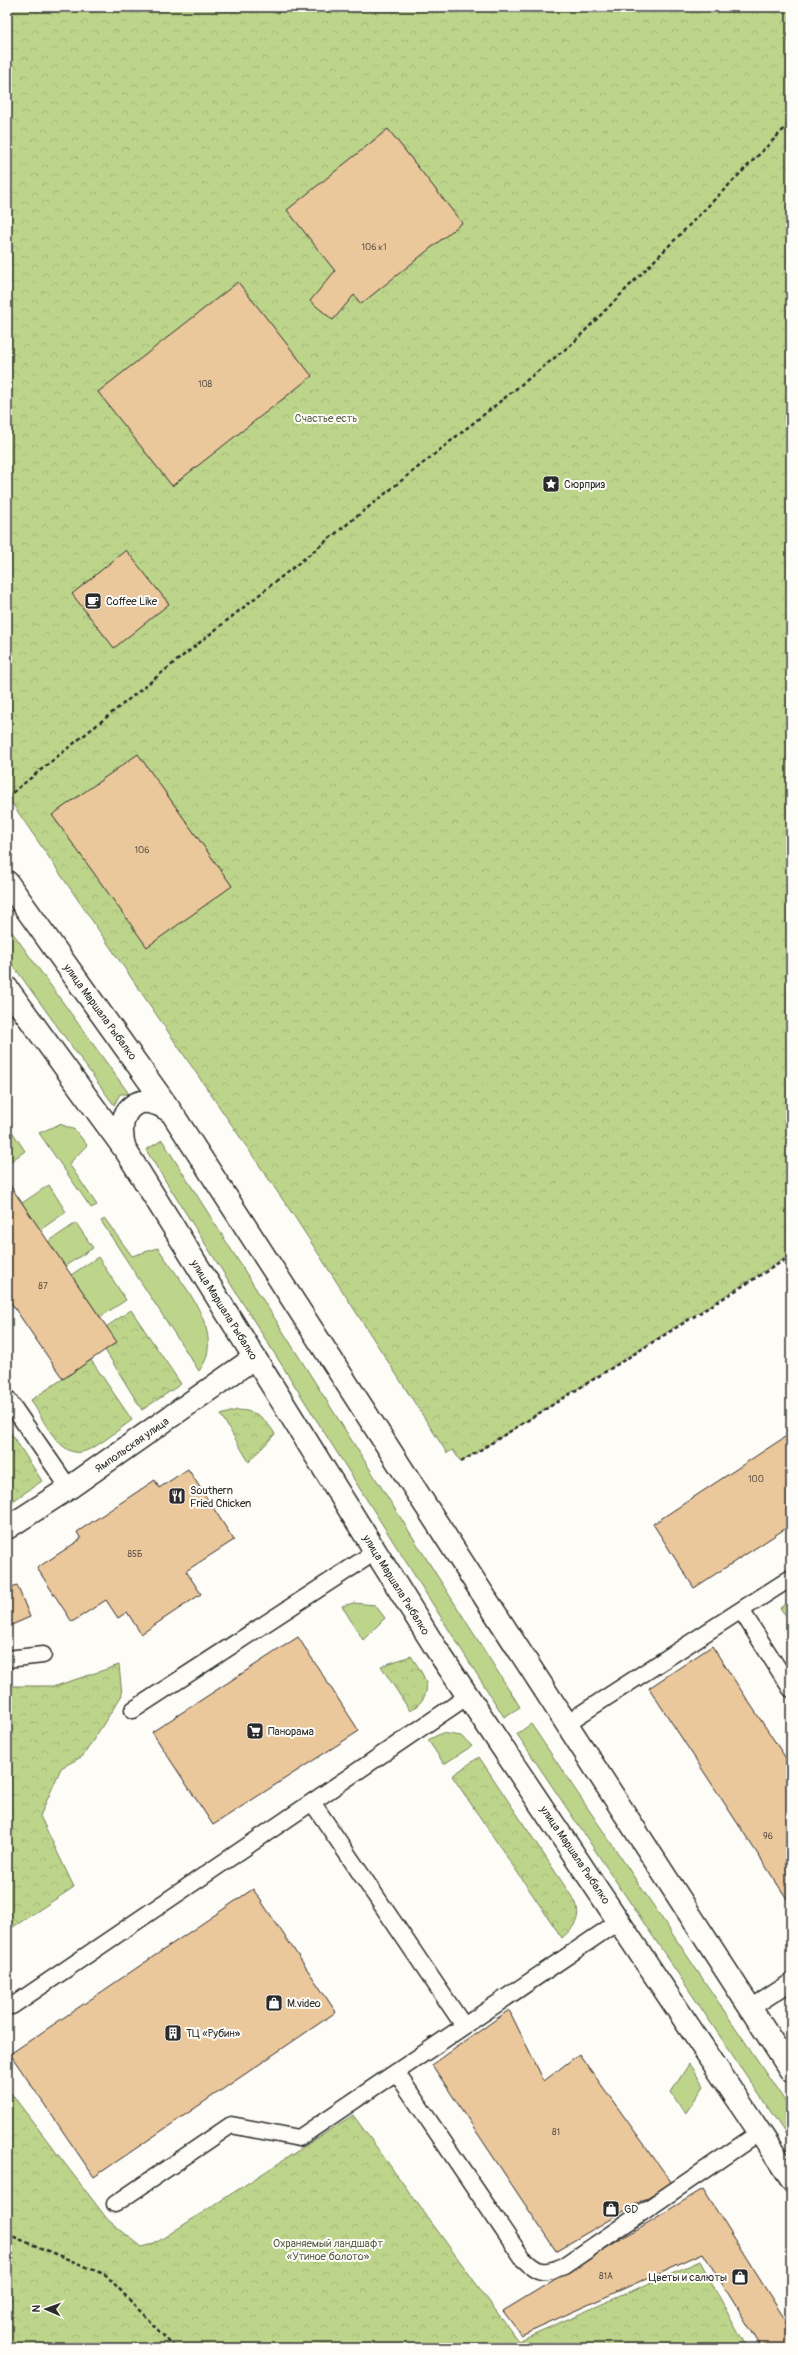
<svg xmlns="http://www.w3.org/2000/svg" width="798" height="2355" font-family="Pangolin,sans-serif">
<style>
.green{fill:#bdd58b;stroke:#74805b}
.forest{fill:url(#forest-crowns);stroke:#74805b}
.building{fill:#ebc79c;stroke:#2b2b2b}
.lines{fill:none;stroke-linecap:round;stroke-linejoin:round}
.service-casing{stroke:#2b2b2b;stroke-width:19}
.minor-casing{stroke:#2b2b2b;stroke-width:25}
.primary-casing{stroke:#2b2b2b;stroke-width:25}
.path{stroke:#2b2b2b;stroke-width:2.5;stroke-dasharray:4 3;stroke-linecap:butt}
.service{stroke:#fdfcf7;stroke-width:16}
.minor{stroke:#fdfcf7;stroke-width:22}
.primary{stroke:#fdfcf7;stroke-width:22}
.labels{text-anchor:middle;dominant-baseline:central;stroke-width:4;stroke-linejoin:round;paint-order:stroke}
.number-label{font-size:9px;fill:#5b5247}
.park-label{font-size:11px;fill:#575e48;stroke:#fdfcf7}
.poi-label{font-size:11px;fill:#2b2b2b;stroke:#fdfcf7;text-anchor:start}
.street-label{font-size:11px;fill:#2b2b2b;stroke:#fdfcf7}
</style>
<defs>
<pattern id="forest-crowns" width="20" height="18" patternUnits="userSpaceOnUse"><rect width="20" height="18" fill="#bdd58b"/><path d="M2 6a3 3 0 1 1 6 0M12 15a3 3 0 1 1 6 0" fill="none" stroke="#a3b778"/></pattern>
</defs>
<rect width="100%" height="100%" fill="#fdfcf7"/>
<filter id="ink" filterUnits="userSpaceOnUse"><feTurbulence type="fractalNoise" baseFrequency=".025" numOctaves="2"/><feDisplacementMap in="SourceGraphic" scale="8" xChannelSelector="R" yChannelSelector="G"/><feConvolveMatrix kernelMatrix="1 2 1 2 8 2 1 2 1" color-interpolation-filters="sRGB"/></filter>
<g filter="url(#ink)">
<path class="green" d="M7,925l122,169h-9l-6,11 -107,-148z
M7,1124l18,27 -18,13z
M60,1124l15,6 12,15 -18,19 28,41 -6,3 -52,-75z
M162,1140l358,567 -16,10 -358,-567z
M49,1185l17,27 -26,18 -18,-27z
M105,1219l27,37 26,-8c21,32 71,85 41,123l-98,-150z
M76,1223l17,25 -28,18 -17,-24z
M98,1257l28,43 -26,17 -29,-42z
M354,1603l21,2 10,13 -22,22 -21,-34z
M531,1724l260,386v32l-274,-408z
M442,1733l19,3 11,10 -28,18 -16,-24z
M689,2064l15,22 -19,28 -14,-22z"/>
<path class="forest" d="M7,7h784v1247l-330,208 -8,-12 -6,3 -151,-234 -289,-423z
M131,1310l50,74 -39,26 -37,-60 11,-8 -10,-15z
M91,1360l41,60c-13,9 -32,26 -47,31 -24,10 -43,-34 -54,-51z
M237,1410c20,1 27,7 38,24l-26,28 -28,-47z
M7,1427l35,54 -35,24z
M791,1600v22l-11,-14z
M411,1656c15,23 26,36 -1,55l-29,-45z
M119,1665l3,30 -39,61 -22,12 -21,48 34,71 -67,44v-245h49z
M479,1757l97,146c5,17 -2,24 -14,35l-110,-162z
M7,2088l101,132 34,27 12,-3 199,-129 165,226 182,-80 47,87h-740z"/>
<path class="building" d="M388,129l74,94 -101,81 -7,-9 -21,25 -23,-19 25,-30 -48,-61z
M238,282l74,94 -140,110 -74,-94z
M126,550l43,54 -55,44 -42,-54z
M138,754l94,132 -85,61 -95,-132z
M7,1181l110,161 -54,37 -56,-82z
M791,1433v92l-97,63 -41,-64z
M188,1469l46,71 -48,31 15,23 -60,40 -14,-22 -9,6 -12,-18 -34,22 -35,-54 44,-29 -4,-7 78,-52 4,8z
M17,1585l13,32 -23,10v-38z
M298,1637l61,94 -146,94 -61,-93z
M712,1646l79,120v139l-142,-217z
M253,1889l83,123 -242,165 -84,-123z
M509,2010l35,71 35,-27 93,129 -116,68 -124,-186z
M703,2189l88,140v19h-29l-59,-95 -182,82 -18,-24z"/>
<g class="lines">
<g class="service-casing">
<path id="service" d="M7,1398l62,90
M741,1610l50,-32
M7,1659l36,-4
M133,1710l242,-158
M567,1723l174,-113 50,79
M312,1802l152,224
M12,2006l456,-310
M751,2008l40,-26
M396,2072l127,187c16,15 21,15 41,7l196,-134
M115,2204l116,-79 68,13 320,-217"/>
</g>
<g class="minor-casing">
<path id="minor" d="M7,1528l62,-40 185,-130"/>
</g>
<g class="primary-casing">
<path id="primary" d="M7,882l165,231 619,958
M7,988l119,163 309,496 356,532
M125,1149c-12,-37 13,-63 47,-36"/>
</g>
<path class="path" d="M7,797l566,-454 218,-221
M461,1462l330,-206
M7,2234l99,41 69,73"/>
<use href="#service" class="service"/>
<use href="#minor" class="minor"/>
<use href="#primary" class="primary"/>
</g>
</g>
<defs>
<g id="sight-square" transform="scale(0.9)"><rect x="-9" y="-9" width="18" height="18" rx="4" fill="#2b2b2b" stroke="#fdfcf7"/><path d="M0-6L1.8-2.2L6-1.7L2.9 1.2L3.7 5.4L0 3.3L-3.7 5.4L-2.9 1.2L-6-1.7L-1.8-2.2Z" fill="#fff"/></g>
<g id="cafe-square" transform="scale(0.9)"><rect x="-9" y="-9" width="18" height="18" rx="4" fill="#2b2b2b" stroke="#fdfcf7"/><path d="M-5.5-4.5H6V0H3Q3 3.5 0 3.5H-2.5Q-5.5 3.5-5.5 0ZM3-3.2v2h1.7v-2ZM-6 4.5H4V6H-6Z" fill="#fff"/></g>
<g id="restaurant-square" transform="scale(0.9)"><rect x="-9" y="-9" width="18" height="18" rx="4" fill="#2b2b2b" stroke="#fdfcf7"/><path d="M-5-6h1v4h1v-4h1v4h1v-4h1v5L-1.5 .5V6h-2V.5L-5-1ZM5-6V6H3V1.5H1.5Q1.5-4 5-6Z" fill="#fff"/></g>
<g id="supermarket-square" transform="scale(0.9)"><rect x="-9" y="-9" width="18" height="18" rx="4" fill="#2b2b2b" stroke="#fdfcf7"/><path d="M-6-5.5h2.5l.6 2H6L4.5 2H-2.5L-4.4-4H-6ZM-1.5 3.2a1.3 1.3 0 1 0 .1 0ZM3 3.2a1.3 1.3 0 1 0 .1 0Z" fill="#fff"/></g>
<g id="shop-square" transform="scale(0.9)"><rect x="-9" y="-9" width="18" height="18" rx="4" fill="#2b2b2b" stroke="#fdfcf7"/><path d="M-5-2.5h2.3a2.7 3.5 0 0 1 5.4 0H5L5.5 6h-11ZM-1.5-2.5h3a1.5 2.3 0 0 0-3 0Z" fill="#fff"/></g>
<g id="building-square" transform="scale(0.9)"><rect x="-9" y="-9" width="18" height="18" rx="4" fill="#2b2b2b" stroke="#fdfcf7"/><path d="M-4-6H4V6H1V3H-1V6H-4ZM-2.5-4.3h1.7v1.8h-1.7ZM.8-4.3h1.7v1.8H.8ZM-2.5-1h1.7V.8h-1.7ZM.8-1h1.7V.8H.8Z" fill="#fff"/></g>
</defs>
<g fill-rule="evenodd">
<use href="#sight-square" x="551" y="484"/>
<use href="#cafe-square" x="93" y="601"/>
<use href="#restaurant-square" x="177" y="1496"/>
<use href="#supermarket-square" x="255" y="1731"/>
<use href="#shop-square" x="274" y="2003"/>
<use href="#building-square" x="173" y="2033"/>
<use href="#shop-square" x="611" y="2209"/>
<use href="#shop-square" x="740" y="2277"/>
</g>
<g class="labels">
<g class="number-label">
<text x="374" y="247">106 к1</text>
<text x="205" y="384">108</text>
<text x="142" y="850">106</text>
<text x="43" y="1286">87</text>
<text x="756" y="1479">100</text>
<text x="135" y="1554">85Б</text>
<text x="768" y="1836">96</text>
<text x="556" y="2132">81</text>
<text x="606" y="2276">81А</text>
</g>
<g class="park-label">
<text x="326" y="418">Счастье есть</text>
<text x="328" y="2243">Охраняемый ландшафт<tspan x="328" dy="13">«Утиное болото»</tspan></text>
</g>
<g class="poi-label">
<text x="564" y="484">Сюрприз</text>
<text x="106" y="601">Coffee Like</text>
<text x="190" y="1490">Southern<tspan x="190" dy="13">Fried Chicken</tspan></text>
<text x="268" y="1731">Панорама</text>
<text x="287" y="2003">M.video</text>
<text x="186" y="2033">ТЦ «Рубин»</text>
<text x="624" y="2209">GD</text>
<text x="727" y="2277" text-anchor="end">Цветы и салюты</text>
</g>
<g class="street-label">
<text transform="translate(100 1012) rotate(54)">улица Маршала Рыбалко</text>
<text transform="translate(224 1310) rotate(58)">улица Маршала Рыбалко</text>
<text transform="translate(132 1445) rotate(-35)">Ямпольская улица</text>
<text transform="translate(396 1585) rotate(58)">улица Маршала Рыбалко</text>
<text transform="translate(575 1855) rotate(56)">улица Маршала Рыбалко</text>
</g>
</g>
<rect width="798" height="2355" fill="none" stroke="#fdfcf7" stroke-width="24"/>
<rect x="12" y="12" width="774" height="2331" fill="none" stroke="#2b2b2b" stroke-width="1.5" filter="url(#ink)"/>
<g transform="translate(46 2309) rotate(272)" stroke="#fdfcf7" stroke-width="3" paint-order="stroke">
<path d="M0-3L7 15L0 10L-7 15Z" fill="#2b2b2b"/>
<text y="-6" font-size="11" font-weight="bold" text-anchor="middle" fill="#2b2b2b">N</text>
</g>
</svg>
